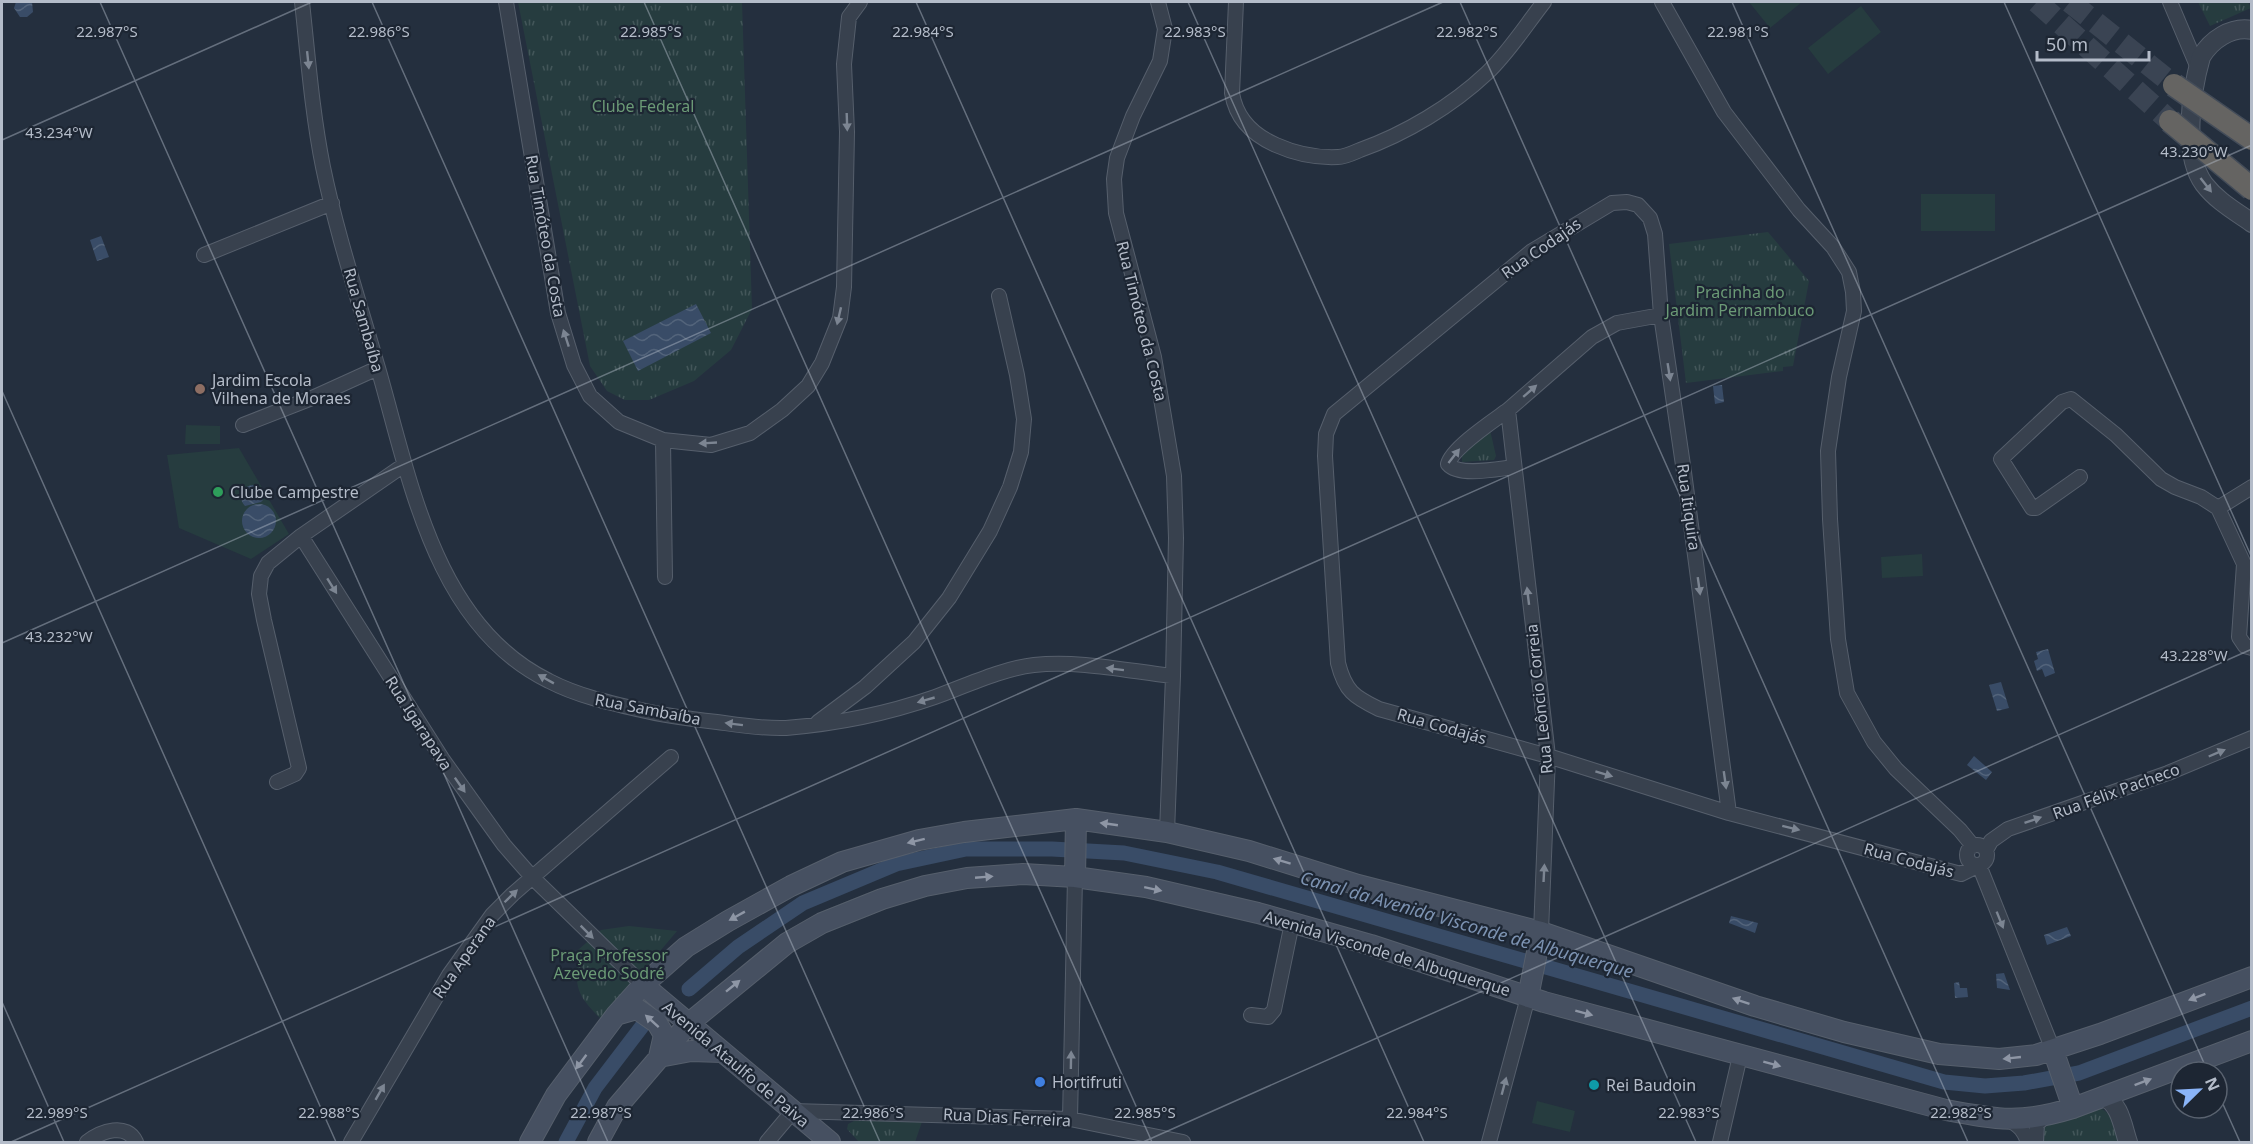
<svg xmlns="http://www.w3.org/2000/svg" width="2253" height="1144" font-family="'Noto Sans',sans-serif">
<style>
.grass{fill:#263c3f}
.park{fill:url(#park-tufts)}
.water{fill:url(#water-waves)}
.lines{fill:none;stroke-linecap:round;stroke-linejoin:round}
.canal{stroke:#394c67;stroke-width:15}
.trunk-tunnel{stroke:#3a4453;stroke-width:22;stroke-dasharray:22 11;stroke-linecap:butt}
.minor-casing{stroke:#565f6c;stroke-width:16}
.tertiary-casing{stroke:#565f6c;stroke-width:20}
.secondary-casing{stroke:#565f6c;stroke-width:22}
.minor{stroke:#38414e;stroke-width:14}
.tertiary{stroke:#38414e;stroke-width:18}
.secondary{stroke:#465061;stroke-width:20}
.trunk-bridge-casing{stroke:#434c59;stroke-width:25;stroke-linecap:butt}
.trunk-bridge{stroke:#656462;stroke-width:22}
.oneway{fill:#7c8592}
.oneway2{fill:#8e96a5}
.ticks{fill:none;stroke:#b4bcc9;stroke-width:1.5;stroke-opacity:0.45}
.education-dot{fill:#8d6e63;stroke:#1d2633;stroke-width:2}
.leisure-dot{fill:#2e9e5b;stroke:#1d2633;stroke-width:2}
.shop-dot{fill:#3f7fe0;stroke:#1d2633;stroke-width:2}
.culture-dot{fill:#0f9aa8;stroke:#1d2633;stroke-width:2}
.labels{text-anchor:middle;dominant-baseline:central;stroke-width:4.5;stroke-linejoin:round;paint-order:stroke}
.park-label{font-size:16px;fill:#6b9a76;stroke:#1d2633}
.street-label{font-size:16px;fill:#b4bcc9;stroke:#1d2633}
.poi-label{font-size:16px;fill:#b4bcc9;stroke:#1d2633;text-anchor:start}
.water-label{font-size:18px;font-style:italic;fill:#7c92b1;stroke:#1d2633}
.ticks-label{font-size:15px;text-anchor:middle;fill:#b4bcc9;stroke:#1d2633;stroke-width:4.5;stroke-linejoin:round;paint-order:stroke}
</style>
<defs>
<pattern id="park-tufts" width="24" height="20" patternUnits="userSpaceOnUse" patternTransform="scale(1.5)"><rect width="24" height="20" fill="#263c3f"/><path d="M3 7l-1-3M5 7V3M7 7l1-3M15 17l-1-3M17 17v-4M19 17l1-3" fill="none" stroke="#435659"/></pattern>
<pattern id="water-waves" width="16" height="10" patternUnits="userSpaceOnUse" patternTransform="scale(1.5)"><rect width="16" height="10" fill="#394c67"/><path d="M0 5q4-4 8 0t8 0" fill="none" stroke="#53647b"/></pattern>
</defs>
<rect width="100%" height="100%" fill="#242f3e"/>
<path class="grass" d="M1749,2h53l-32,26z
M1861,6l20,26 -53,42 -20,-26z
M1921,194h74v37h-74z
M186,425l34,1v18h-35z
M239,448l50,86 -38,25 -72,-31 -12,-73z
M1922,554l1,22 -41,2 -1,-21z
M1537,1101l38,10 -5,21 -38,-9z"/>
<path class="park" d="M518,2h224l10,307 -21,41 -37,31 -45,19h-24l-18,-9 -17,-25z
M2198,2h50l3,6 -41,18z
M1768,232l41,49 -16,85 -10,1v4l-97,12 -17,-139z
M1490,430l6,26 -2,4 -32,2v-7z
M629,926l48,5 -75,89c-27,-27 -27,-32 -24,-70l23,-20z
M2099,1108c15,5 16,20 21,34h-78v-12l6,-6z
M924,1116l-9,26h-56l-12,-13 1,-5 10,-5z"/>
<path class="water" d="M16,2h16l1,10 -6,5h-7l-6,-9z
M101,236l8,21 -12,4 -7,-21z
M696,304l15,29 -73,38 -15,-30z
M1722,385l2,17 -9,2 -2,-18z
M253,485l7,4 3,11 -2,2 -16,4c-8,-9 -3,-20 8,-21z
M242 521a17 17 0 1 1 34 0a17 17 0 1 1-34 0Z
M2048,649l7,24 -10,4 -3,-8 -5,2 -3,-10 4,-2 -2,-7z
M2001,682l8,26 -12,3 -8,-26z
M1974,756l18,16 -6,8 -19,-15z
M1731,916l27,7 -3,10 -26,-10z
M2067,927l4,9 -24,9 -3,-10z
M2004,973l6,17 -13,-2 -1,-14z
M1959,982l1,6h7l1,9 -13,1 -1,-15z"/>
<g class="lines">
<path class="canal" d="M689,989l49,-42 65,-44 93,-39 70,-15h86l72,4 93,19 727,210 41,4 39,-3 55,-10 173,-65
M566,1142l29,-54 48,-63"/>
<path class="trunk-tunnel" d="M2037,2l133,119
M2070,2l104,83"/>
<g class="minor-casing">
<path id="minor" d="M302,2c6,55 10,110 21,165 14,68 36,134 55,201 32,110 56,257 171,313 29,15 61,22 92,29 25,6 50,9 76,12 22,3 46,7 69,6 49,-4 103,-15 149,-31 30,-11 69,-29 99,-32 45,-5 94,6 139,11
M506,2l52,311 16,52 16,31 29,26 44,18 48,5 39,-12 32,-23 26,-24 14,-23 18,-45 4,-31 3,-155 -3,-68 5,-47 11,-15
M1158,2l7,27 -5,32 -27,55 -16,42 -3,21 2,34 38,144 20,119 2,62 -3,138 -6,156
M1236,2l-4,91c4,25 21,42 44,52 20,9 41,13 62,12 7,0 15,-4 22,-7 45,-16 92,-44 127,-77 22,-21 39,-48 57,-71
M1662,2l62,110 75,98 34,37 16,25 4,20 1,19 -15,66 -11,74 2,68 8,120 9,54 27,49 22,27 64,61 13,16
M2170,2l28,66
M204,255l128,-52
M1508,410c-15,11 -56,38 -60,54 11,13 49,5 66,3
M243,425l69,-27 66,-30
M663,440l2,137
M2080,477l-44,31h-4l-31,-49 61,-57 9,-3 45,36 45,44 14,8 26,10 17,11 34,-21
M2218,508l26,56 -5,73 6,9 7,2
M301,536l142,224 61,85 28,32 111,108
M818,722l47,-35 49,-45 35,-44 41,-67 20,-44 11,-35 3,-33 -7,-44 -18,-79
M277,782l18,-8 4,-6 -35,-148 -5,-26 2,-18 7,-13 33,-27 103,-71
M1729,813l-45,-341 -23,-157 -6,-81 -5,-16 -12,-13 -11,-3 -15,1 -80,48 -198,163 -8,20 -1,22 13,207c7,28 16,34 41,46l169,47 181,57 232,61 18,-9 74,185
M1967 855a10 10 0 1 1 20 0a10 10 0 1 1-20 0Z
M1986,850l5,-9 17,-12 160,-56 84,-35
M1541,932l7,-176 -40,-346 84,-73 25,-14 44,-8
M1251,1015l17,2 6,-7 18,-87
M1070,1119l5,-242
M2009,1120c11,6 15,11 19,22
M87,1142c14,-11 40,-20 49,0
M351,1142l98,-167 43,-60 21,-21 158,-137
M767,1142l26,-31 277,8 113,23
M1489,1142l39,-145
M1720,1142l20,-86
M2036,1142l1,-18 7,-7"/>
</g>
<g class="tertiary-casing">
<path id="tertiary" d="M2252,30c-21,-4 -41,10 -51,27 -10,35 -19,97 3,127 13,17 31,27 48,39
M2103,1097c17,5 20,31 25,45"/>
</g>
<g class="secondary-casing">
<path id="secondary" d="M1075,877l1,-58
M643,985l187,157
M1528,997l13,-65
M616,1015l21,-6 20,14 7,12 -5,22
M2053,1050l20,58
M659,1057l32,-6 31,1
M530,1142l26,-47 60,-80 27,-30 43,-38 42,-26 63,-35 51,-24 77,-22 45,-8 112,-13 91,13 82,19 109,34 183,47 214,74 89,26 95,22 60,5 37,-4 64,-21 152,-57
M598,1142l19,-35 71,-83 99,-81 35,-20 60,-24 43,-13 42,-8 56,-4 52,3 71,10 112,26 113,32 173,57 402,108c53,10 75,14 127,-2l179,-67"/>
</g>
<use href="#minor" class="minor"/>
<use href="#tertiary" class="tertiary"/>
<use href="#secondary" class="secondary"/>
<g class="trunk-bridge-casing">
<path id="trunk-bridge" d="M2174,85l78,54
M2170,121l82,68"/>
</g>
<use href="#trunk-bridge" class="trunk-bridge"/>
</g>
<defs><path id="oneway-solid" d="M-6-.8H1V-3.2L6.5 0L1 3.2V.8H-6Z" transform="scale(1.5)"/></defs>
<g class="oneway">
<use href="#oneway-solid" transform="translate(308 60) rotate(84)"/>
<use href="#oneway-solid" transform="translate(847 122) rotate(88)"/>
<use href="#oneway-solid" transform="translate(2206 185) rotate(52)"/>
<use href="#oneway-solid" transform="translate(839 316) rotate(103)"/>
<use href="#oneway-solid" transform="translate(566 338) rotate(-108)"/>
<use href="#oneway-solid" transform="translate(1669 372) rotate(81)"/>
<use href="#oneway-solid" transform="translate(1530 391) rotate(-41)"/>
<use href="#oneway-solid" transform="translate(708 443) rotate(177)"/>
<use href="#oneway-solid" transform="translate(1454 456) rotate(-52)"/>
<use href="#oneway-solid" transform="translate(332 586) rotate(58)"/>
<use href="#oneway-solid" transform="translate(1699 586) rotate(82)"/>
<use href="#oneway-solid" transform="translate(1528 596) rotate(-97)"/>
<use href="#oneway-solid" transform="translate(1115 669) rotate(-173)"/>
<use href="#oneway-solid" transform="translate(546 679) rotate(-151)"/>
<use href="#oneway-solid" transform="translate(926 700) rotate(164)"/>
<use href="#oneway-solid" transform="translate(734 724) rotate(-173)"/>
<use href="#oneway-solid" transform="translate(2217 753) rotate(-23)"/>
<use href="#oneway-solid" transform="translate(1604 774) rotate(17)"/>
<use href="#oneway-solid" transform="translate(1725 780) rotate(82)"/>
<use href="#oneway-solid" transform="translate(460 785) rotate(55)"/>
<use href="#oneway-solid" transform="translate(2033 820) rotate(-19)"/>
<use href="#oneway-solid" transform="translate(1791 828) rotate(14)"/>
<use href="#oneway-solid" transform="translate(1544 873) rotate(-87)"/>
<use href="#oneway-solid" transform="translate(511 896) rotate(-44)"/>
<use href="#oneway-solid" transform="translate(2000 920) rotate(68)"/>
<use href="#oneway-solid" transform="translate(587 932) rotate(45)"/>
<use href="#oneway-solid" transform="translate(1071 1060) rotate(-89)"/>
<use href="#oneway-solid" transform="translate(1504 1086) rotate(-75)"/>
<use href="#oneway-solid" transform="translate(380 1092) rotate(-60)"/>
</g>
<g class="oneway2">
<use href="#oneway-solid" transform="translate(1109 824) rotate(-172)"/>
<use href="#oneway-solid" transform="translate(916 841) rotate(166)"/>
<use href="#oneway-solid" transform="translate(1282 861) rotate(-163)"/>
<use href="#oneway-solid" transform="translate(984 877) rotate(-5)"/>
<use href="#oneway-solid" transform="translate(1153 889) rotate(12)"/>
<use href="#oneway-solid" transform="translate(737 916) rotate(151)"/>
<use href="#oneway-solid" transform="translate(733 986) rotate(-39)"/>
<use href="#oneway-solid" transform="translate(2197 997) rotate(159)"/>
<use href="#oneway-solid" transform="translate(1741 1001) rotate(-161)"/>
<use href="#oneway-solid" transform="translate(1584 1013) rotate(15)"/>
<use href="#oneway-solid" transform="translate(652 1021) rotate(-138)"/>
<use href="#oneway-solid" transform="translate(2012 1058) rotate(174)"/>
<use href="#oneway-solid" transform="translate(581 1062) rotate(127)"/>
<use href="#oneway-solid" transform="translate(1772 1064) rotate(15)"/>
<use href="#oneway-solid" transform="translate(2143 1082) rotate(-21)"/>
</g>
<path class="ticks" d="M100,2l508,1140M372,2l508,1140M644,2l508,1140M916,2l508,1140M1188,2l508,1140M1460,2l508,1140M1732,2l476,1070M2004,2l248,556M2,140l310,-138M2,391l334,751M2,643l1441,-641M2,1002l62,140M2217,1091l23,51M11,1142l2241,-997M1143,1142l1109,-493"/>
<circle class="education-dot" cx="200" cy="389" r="6"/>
<circle class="leisure-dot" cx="218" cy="492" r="6"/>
<circle class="shop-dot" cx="1040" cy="1082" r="6"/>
<circle class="culture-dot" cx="1594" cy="1085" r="6"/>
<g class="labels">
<g class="park-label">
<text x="643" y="106">Clube Federal</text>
<text x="1740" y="292">Pracinha do<tspan x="1740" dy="18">Jardim Pernambuco</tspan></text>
<text x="609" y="955">Praça Professor<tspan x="609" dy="18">Azevedo Sodré</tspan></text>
</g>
<g class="street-label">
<text transform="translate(546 236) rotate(80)">Rua Timóteo da Costa</text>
<text transform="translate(1541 248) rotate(-35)">Rua Codajás</text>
<text transform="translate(364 320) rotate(74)">Rua Sambaíba</text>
<text transform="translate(1142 321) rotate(76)">Rua Timóteo da Costa</text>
<text transform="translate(1689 507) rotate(82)">Rua Itiquira</text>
<text transform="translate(1539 699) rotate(-96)">Rua Leôncio Correia</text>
<text transform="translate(648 709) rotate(11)">Rua Sambaíba</text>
<text transform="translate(419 723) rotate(57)">Rua Igarapava</text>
<text transform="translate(1442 726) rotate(16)">Rua Codajás</text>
<text transform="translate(2116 791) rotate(-20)">Rua Félix Pacheco</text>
<text transform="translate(1909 860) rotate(15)">Rua Codajás</text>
<text transform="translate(1387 953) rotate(17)">Avenida Visconde de Albuquerque</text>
<text transform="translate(464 957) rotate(-55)">Rua Aperana</text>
<text transform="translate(736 1064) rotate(40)">Avenida Ataulfo de Paiva</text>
<text transform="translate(1007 1117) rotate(3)">Rua Dias Ferreira</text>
</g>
<g class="poi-label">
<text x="212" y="380">Jardim Escola<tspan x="212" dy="18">Vilhena de Moraes</tspan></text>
<text x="230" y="492">Clube Campestre</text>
<text x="1052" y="1082">Hortifruti</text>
<text x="1606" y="1085">Rei Baudoin</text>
</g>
<g class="water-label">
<text transform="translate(1467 924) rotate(16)">Canal da Avenida Visconde de Albuquerque</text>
</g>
</g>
<g class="ticks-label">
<text x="107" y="37">22.987°S</text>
<text x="379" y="37">22.986°S</text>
<text x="651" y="37">22.985°S</text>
<text x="923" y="37">22.984°S</text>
<text x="1195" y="37">22.983°S</text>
<text x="1467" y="37">22.982°S</text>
<text x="1738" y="37">22.981°S</text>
<text x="59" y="138">43.234°W</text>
<text x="2194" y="157">43.230°W</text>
<text x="59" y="642">43.232°W</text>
<text x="2194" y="661">43.228°W</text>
<text x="57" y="1118">22.989°S</text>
<text x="329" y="1118">22.988°S</text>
<text x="601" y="1118">22.987°S</text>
<text x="873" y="1118">22.986°S</text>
<text x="1145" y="1118">22.985°S</text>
<text x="1417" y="1118">22.984°S</text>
<text x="1689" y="1118">22.983°S</text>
<text x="1961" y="1118">22.982°S</text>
</g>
<rect width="2253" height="1144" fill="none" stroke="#b4bcc9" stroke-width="6"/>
<g transform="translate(2199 1090) rotate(66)"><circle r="28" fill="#1d2633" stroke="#59626f" stroke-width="1.5"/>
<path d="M0-4.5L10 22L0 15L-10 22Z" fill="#8ab4f8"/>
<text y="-9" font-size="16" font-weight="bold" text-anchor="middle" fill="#b4bcc9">N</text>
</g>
<path d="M2037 51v9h112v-9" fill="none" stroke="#b4bcc9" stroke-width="3"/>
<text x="2046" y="51" font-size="18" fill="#b4bcc9" stroke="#1d2633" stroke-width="4.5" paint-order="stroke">50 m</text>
</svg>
